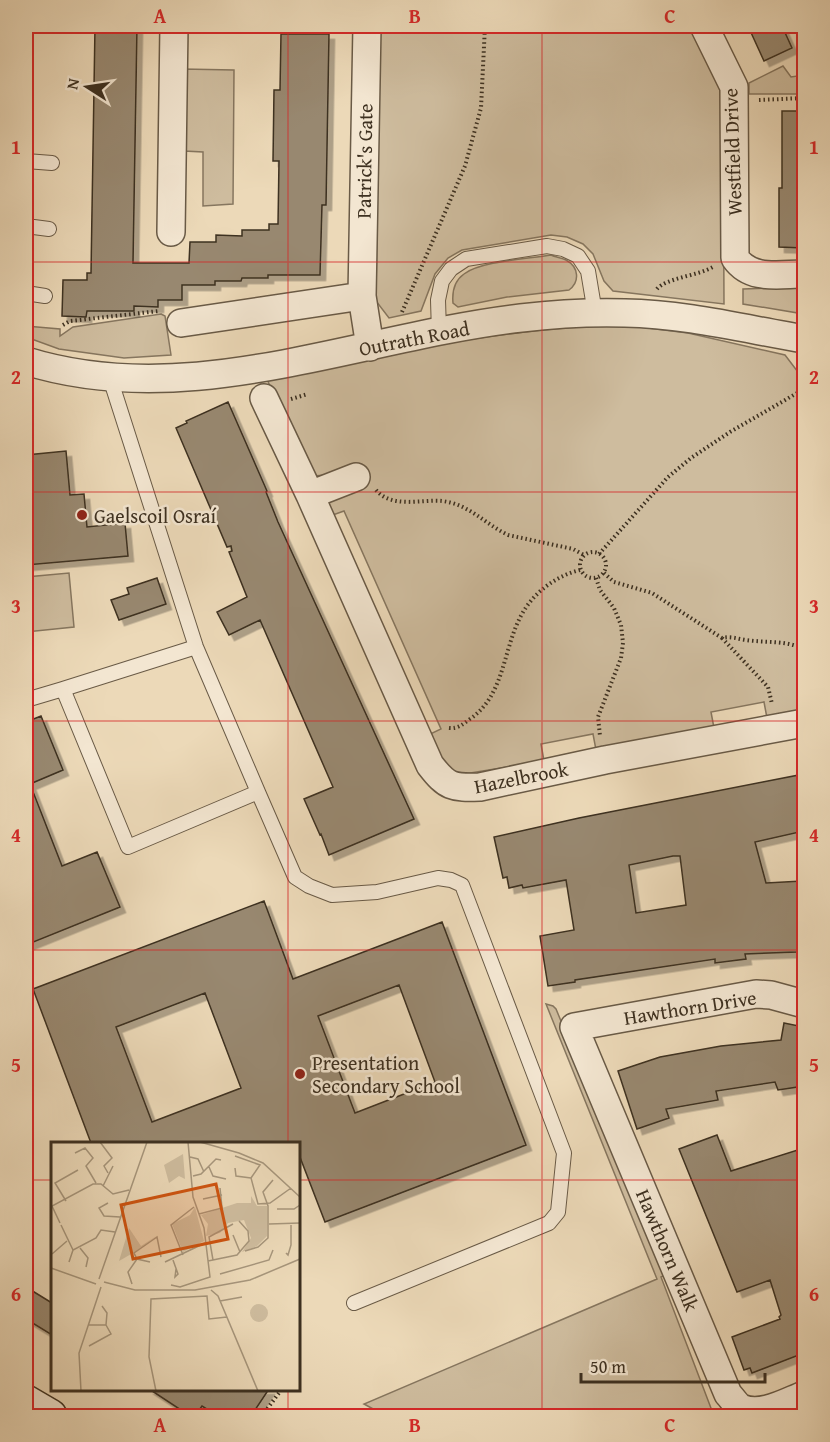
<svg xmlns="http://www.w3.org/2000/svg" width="830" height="1442" font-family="'Gentium Book Plus',serif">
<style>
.green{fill:#cebc9e;stroke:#86765f;stroke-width:1.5}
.building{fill:#98886f;stroke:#3d3020;stroke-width:1.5;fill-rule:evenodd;filter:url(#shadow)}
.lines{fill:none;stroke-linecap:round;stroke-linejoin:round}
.lane-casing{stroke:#695a46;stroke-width:16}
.street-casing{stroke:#695a46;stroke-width:30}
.secondary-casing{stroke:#3d3020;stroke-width:36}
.path{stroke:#3d3020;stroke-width:4;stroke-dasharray:1.5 3;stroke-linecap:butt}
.lane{stroke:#f3e6d1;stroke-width:14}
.street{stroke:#f3e6d1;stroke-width:27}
.secondary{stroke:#f3e6d1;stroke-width:33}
.grid{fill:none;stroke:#d62828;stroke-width:1.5;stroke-opacity:0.55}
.poi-dot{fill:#8f2418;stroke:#f3e6d1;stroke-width:2}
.labels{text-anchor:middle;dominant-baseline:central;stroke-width:5;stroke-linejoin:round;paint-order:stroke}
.street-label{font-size:20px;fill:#3d3020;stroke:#f3e6d1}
.poi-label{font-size:20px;fill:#3d3020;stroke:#f3e6d1;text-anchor:start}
.inset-road{fill:none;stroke:#a6957b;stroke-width:1.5}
.view{fill:#ce530f;fill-opacity:0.15;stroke:#ce530f;stroke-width:3}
.inset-edge{fill:none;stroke:#3d3020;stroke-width:3}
.neatline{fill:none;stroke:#d62828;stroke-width:2}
.grid-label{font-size:20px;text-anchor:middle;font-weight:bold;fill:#d62828}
</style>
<defs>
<filter id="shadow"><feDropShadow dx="5.5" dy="5.5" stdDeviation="0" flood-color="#0004"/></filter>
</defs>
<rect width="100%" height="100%" fill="#ecd9b8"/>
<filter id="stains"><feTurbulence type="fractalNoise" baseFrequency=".00333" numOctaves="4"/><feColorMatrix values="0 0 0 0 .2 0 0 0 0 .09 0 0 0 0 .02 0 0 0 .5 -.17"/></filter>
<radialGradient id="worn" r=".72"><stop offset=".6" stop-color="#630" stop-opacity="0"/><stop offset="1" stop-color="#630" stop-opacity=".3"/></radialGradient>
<path class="green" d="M379,26h311l33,65 1,213 -111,-13 -9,-10 -11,-27 -10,-10 -16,-7 -16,-2 -89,15 -14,8 -13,16 -14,37 -32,7 -13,-17z
M783,66l8,11 13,-2v19h-55v-11z
M182,69l52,1 -1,134 -30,2v-54l-19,-1z
M551,255c4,2 11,3 15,5 13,7 14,22 3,30l-62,7 -49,10 -5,-4c-1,-11 1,-22 11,-29 17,-13 64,-15 87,-19z
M804,287v27l-61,-10v-15z
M161,314l4,2 6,39 -47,3 -65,-9 -33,-12v-11l34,3v7l13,-9z
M624,325l64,8 97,22 13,17 6,26v313l-37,7 -3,-16 -53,10 3,16 -118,22 -3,-16 -52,10 3,17 -92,15 -26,-40 15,-7 -97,-218 -14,5 -2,-10 3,-7 33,-16 -9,-20 -30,12 -11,1 -9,-7 -38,-90c120,-24 234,-52 357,-54z
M69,573l5,54 -48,5v-55z
M546,1004l7,2 3,3 63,152 49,113 -7,3 53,139h-328l-22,-12 293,-125z"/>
<path class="building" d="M95,26h42l-4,237h56l1,-21h26v-7l26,1v-6h27v-6h9l1,-63h-6l1,-71h6l1,-56h48l-3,171h-4l-2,70h-52v3h-26l-1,3h-26v4h-33v15h-24v7l-24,-1v5h-47l-1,6 -24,-1 1,-36h24v-7h4z
M748,26h34l10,22 -28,13z
M782,111h22v137l-25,-1v-59h3z
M228,402l39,89 -1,1 12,30 136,297 -85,36 -8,-21 -1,1 -16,-36 29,-12 -73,-167 -31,15 -12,-23 30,-15 -18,-45 3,-1 -1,-5 -4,1 -51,-119 11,-5 -1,-2z
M66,451l4,44 14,-1 3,33 38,-4 3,33 -102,9v-110z
M157,578l9,26 -47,16 -8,-20 18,-6 -2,-6z
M41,716l22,54 -33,14 32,82 35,-14 23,55 -94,38v-223z
M804,774v57l-49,11 11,41 36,-2 2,63h-7v8l-52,2 1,5 -31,4v-4l-140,21v2l-27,4 -8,-50 34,-6 -8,-50 -43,8 -1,-3 -13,3 -2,-11 -4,1 -9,-41 85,-19zM673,856h7l6,49 -50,8 -7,-48z
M264,901l29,78 149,-57 84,223 -201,77 -27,-70v-9h-207l-58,-154zM399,985l36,97 -80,31 -37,-97zM205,993l36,95 -89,34 -36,-95z
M784,1023l20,4v59l-26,4 -3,-8 -59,9 2,9 -52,9 3,9 -32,11 -19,-58 42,-14 61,-11 60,-6z
M717,1135l14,36 73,-23v205l-52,20 -2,-5 -6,2 -12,-33 48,-18 -1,-2 2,-2 -11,-35 -33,12 -58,-143z
M26,1287l26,16v32l-26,-16z
M149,1389h120l-18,27h-33l-16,-10 -7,10h-5z"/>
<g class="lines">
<g class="lane-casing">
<path id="lane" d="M26,161l26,2
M26,226l23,3
M26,293l19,3
M439,332l-1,-32 4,-19 9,-12 15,-10 81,-13 16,3 15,7 10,15 7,42
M110,378l86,269 62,145 -130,55 -65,-158 133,-42
M26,700l37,-11
M258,792l37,85 14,9 23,9 45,-3 61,-14 13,2 11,5 102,268 -6,59 -9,11 -195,80"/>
</g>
<g class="street-casing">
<path id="street" d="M367,26l-5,270 8,51
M704,26l30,61 1,171c16,23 44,16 69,16
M171,232l3,-206
M181,323l181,-27
M26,361c164,51 331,-24 495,-43 34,-4 70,-6 104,-5 60,1 120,16 179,26
M264,398l46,97 120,270c17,22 22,23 50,22l125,-27 199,-37
M310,495l46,-18
M804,1004l-33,-9 -15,-1 -182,33 154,367c4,4 8,11 13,14 20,9 45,-6 63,-13"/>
</g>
<g class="secondary-casing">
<path id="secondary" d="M26,1402l24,14"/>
</g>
<path class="path" d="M759,100l45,-2
M657,289c9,-11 40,-13 56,-22
M402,312l63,-146 16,-58 4,-82
M63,325l7,-4 89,-10
M291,399l17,-5
M376,490c16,19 46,9 66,11 27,3 43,23 66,34l65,14 11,6
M580 565a13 13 0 1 1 26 0a13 13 0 1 1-26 0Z
M599,554l69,-77 23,-19 39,-26 74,-43
M604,573l10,9 38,11 70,45c9,-2 16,1 24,2 20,3 40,0 58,9
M596,578l4,12 14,18 7,17 2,18 -2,15 -23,59 2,19
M722,638l46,49 4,17
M449,728c9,1 14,-4 21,-9 38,-26 32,-78 57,-113 13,-18 32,-31 53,-36
M262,1416l19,-26"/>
<use href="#lane" class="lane"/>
<use href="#street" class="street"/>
<use href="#secondary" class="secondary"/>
</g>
<path class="grid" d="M288,26v1118M542,26v1390M26,262h778M26,492h778M26,721h778M26,950h778M26,1180h26M298,1180h506M288,1390v26"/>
<g class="poi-dot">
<circle cx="82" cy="515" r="6"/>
<circle cx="300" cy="1074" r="6"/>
</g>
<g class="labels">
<g class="street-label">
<text transform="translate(732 152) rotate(-92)">Westfield Drive</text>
<text transform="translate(364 161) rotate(-89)">Patrick's Gate</text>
<text transform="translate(414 338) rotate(-11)">Outrath Road</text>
<text transform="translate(521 777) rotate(-11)">Hazelbrook</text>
<text transform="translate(690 1007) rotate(-9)">Hawthorn Drive</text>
<text transform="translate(668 1250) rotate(67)">Hawthorn Walk</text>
</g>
<g class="poi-label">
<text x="94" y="515">Gaelscoil Osraí</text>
<text x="312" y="1062">Presentation<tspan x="312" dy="23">Secondary School</tspan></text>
</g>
</g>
<g transform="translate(51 1142)">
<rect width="249" height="249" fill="#ecd9b8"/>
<path d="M132,12l2,25 -6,-3 -10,7 -5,-18zM200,54l6,10h10v30l-10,10 -15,6 9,-14 -7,-18 -16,3 -8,10 -14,3 2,-12 -7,-9 36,-12h14zM144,65l9,34 -21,11 -11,-28 18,-9zM78,86l12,18 17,-11 -25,18 -14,8zM199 171a9 9 0 1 1 18 0a9 9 0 1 1-18 0Z" fill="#cebc9e"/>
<path class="inset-road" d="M49,0l12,16 -8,8 4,7M149,0l39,11M24,11l10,-5 8,10 -7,8 10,17M188,11l24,10 37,34M184,14l25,9 -9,13 7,26 12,-1 21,-15M139,15l8,2 6,13M158,25l4,9 13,3M184,26l1,8 15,2M142,34l8,-2 15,-15 5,1M52,44l10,-20M152,57l19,-4M15,59l-11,-18 23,-13M57,61l-9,5 5,8 16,1M226,67h17l6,-4M148,72l23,-6 -2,-20M9,81l-8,-17 41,-22h8l12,10 16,-4M218,82l31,-1M10,83l12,25M182,93l7,17M29,106l8,10 -2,9M194,109l13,-4 10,-9v-32l-5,-14 10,-12M235,111l2,2 3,-10v-20M1,112l15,-13M132,113l-12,-30 23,-18M122,118l5,14 -3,3 1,-8M162,118l-4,-23 24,-13M157,119l29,-6 12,-14 -1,-10 -9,-10M18,120l4,-12 23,-12 5,-8 14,2M99,120l-13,-3 -3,-6 23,-16 4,20M114,120l40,-19M0,126l45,16M169,132l49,-14 4,-10M48,137l48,-137M53,140l31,8h60l55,-10 50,-21M81,142l-4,-12 9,-13M120,143l9,2 30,-10 -6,-49 -11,-31 -5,-55M160,148l7,6 40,95M169,159l22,-4M37,183h18l1,-12 -5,-7M38,204l22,-12 -5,-9M30,249l-2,-38 22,-66M105,249l-7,-34 2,-58 56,-3 2,23 18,-2"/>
<path class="view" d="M165,42l12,55 -95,20 -12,-54z"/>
<rect width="249" height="249" class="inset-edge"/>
</g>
<rect width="830" height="1442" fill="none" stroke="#ecd9b8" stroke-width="66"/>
<g transform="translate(87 87) rotate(282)" stroke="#f3e6d1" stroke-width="4.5" paint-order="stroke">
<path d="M0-4.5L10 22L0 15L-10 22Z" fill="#3d3020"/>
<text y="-9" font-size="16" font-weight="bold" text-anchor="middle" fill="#3d3020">N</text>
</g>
<path d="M581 1373v9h184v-9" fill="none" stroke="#3d3020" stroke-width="3"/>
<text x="590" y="1373" font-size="18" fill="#3d3020" stroke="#f3e6d1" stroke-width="4.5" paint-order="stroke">50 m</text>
<rect x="33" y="33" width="764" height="1376" class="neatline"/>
<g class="grid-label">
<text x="160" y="23">A</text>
<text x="415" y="23">B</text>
<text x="670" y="23">C</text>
<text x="16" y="154">1</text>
<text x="814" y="154">1</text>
<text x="16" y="384">2</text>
<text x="814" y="384">2</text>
<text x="16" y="613">3</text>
<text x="814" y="613">3</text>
<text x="16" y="842">4</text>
<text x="814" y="842">4</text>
<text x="16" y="1072">5</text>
<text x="814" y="1072">5</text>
<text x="16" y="1301">6</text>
<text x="814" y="1301">6</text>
<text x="160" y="1432">A</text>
<text x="415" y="1432">B</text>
<text x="670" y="1432">C</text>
</g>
<rect width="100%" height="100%" filter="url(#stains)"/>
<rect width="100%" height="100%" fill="url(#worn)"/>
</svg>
